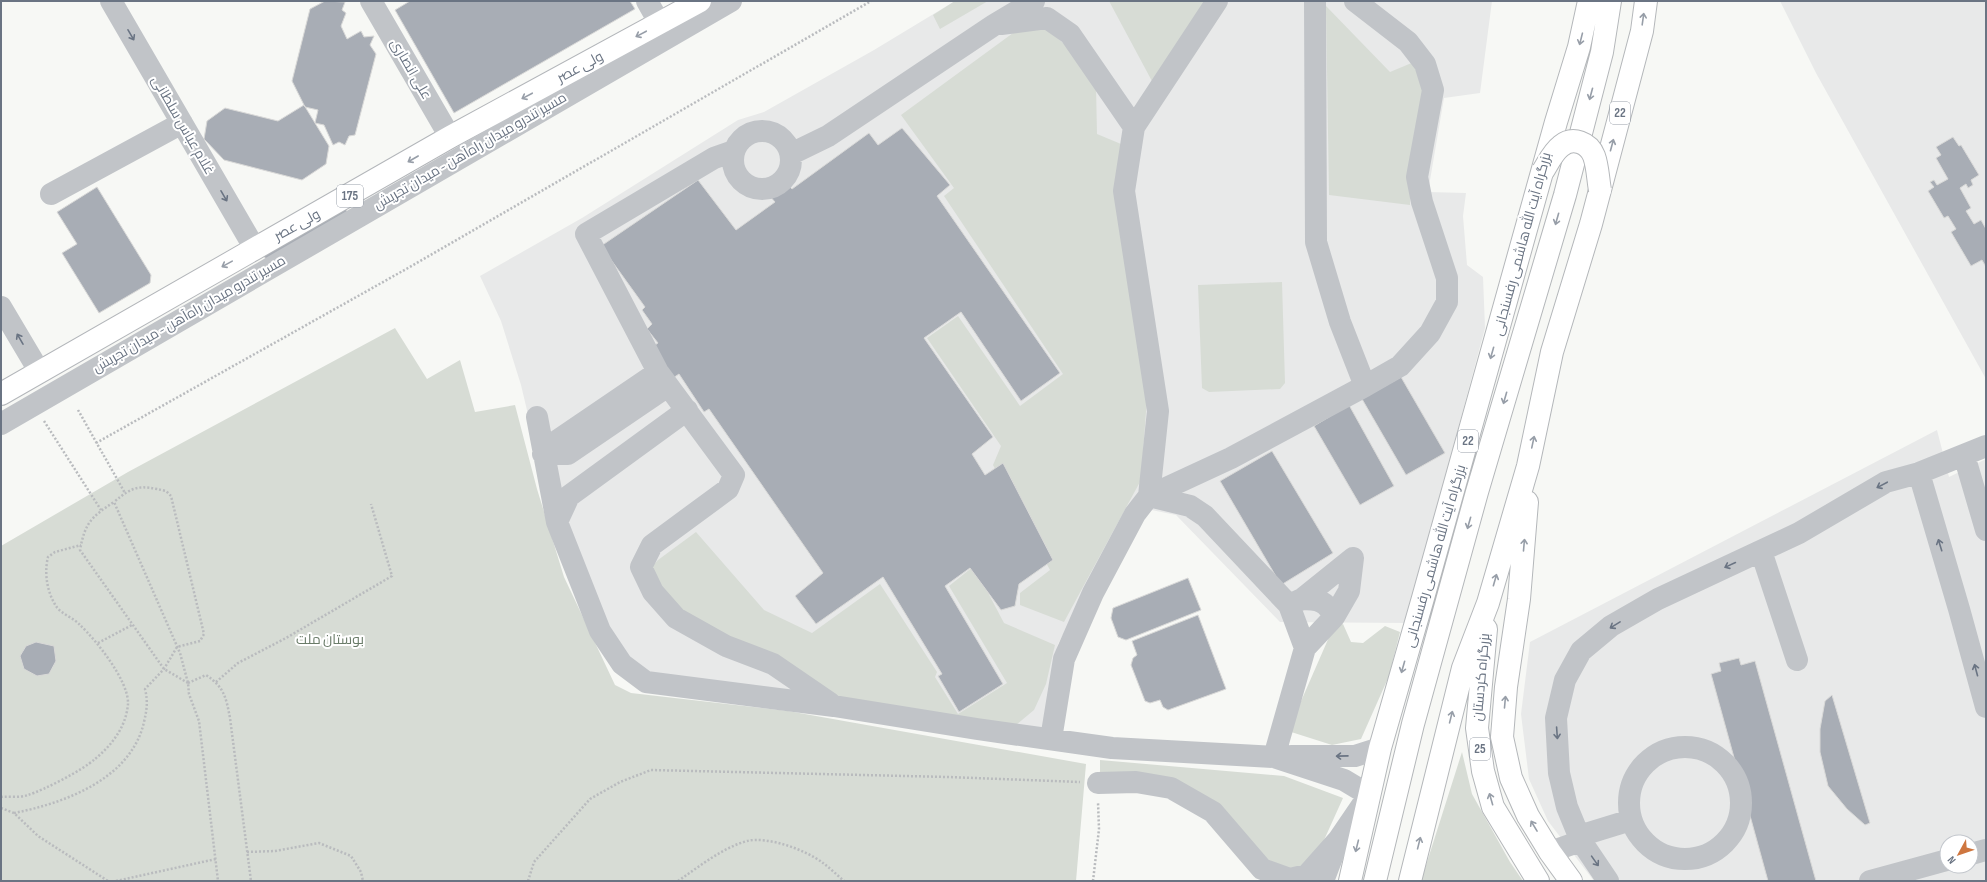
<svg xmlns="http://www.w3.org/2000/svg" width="1987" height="882" font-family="'Sofia Sans Condensed',Cairo,sans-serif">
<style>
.built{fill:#e8e9e9;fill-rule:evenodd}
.green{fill:#d7dcd5}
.building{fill:#a8adb5;stroke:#d9d9d8}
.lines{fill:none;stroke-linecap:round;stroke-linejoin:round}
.major-casing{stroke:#b3b6ba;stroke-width:24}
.highway-casing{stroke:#b4b7ba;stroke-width:24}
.path{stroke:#b9bbbe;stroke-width:2.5;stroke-dasharray:2 2;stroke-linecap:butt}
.minor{stroke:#c1c4c8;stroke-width:22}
.major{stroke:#fff;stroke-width:22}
.highway{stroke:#fff;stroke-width:22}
.highway-bridge-casing{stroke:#b4b7ba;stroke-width:24;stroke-linecap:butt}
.highway-bridge{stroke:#fff;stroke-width:22}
.oneway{stroke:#979ea8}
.oneway2{stroke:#6a7483}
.labels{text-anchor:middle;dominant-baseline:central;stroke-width:4;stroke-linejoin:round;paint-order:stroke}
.shield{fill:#fff;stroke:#979ea8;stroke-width:1}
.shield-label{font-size:13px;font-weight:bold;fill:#6a7483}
.street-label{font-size:14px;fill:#6a7483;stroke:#fff}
.park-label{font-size:14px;fill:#697b68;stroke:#fff}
</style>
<rect width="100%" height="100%" fill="#f7f8f5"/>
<path class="built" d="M955,1h537l-12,92 -36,5 -16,94 38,1 -3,23 4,49 16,12 2,51 -79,295 -126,-1 -104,-107 -44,-9 -74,138 -15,103 -422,-72 -86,-231 -14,-59 -20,-64 -21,-45 102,-58 156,-98 26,-8 110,-62z
M1780,1h206v378l-170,-306z
M1937,430l12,47 37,-18v422h-392l-46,-60 -19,-42 -8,-65 9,-72zM1947,842h24v24h-24z"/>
<path class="green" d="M955,1h33l-48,28 -7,-14z
M1109,1h98l-54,82z
M1326,6l64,66 24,-10 12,37 -16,88v18l-81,-10z
M1043,26l26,22 27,38 1,48 24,10 26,254 -6,82 -77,142 -44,-17v-12l30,-23 -57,-105 8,-19 -74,-108 31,-22 62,90 43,-32 -119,-178 10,-8 -53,-73 112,-82z
M1282,282l3,101 -5,6 -71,3 -7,-4 -4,-103z
M395,328l32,51 33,-19 15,52 40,-7 22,84 27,88 51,108 16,8 157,18 298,53 -10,117h-1075v-335l127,-74z
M696,532l68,78 48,23 68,-49 57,88 -2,5 23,37 49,-31 -58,-97 25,-20 30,57 51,22 -9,39 -12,26 -24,20 -174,-34 -141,-75 -34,-27 -12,-24 9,-10z
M1343,624l8,18 12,1 22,-17 15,6 -11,44 -28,63 -29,6 -44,-14 45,-103z
M1462,752l10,42 38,68 13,19h-102z
M1100,760l184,16 59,22 -28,62 -28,13 -25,-9 -38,-50 -124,-35z"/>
<path class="building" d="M325,1l20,1 -3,8 4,3 -5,13 6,13 14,-8 3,6 10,-1 -4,9 6,9 -21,81 -6,1 -4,9 -6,-3 -6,3 -9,-20 -9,-2 3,-13 -13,-3 -13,-26 18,-72z
M410,1h220l5,8 -181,104 -59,-103z
M304,105l25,41 -3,18 -24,16 -78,-20 -20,-21 3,-18 18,-13 53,13z
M902,128l48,57 -13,11 123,177 -39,28 -60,-89 -37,26 69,99 -21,17 13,21 18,-12 50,97 -34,24 -4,22 -14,4 -31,-42 -25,18 58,98 -44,28 -21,-36 4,-2 -59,-97 -67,47 -21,-28 28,-23 -114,-164 -5,3 -25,-38 -9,6 -21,-31 9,-6 -11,-14 5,-5 -10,-14 3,-3 -44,-61 97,-66 38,50 39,-28 -7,-8 17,-12 7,7 77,-56 9,12z
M1953,137l6,9 2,-1 18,30 -8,5 2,5 -5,3 -2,-4 -6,4 11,20 -5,3 8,13 7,-4 5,9v38l-4,-7 -11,6 -20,-34 5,-3 -8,-13 -4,2 -16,-27 6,-4 -4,-5 4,-2 3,5 11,-6 -12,-21 5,-3 -5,-8z
M97,187l54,88 -1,8 -51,30 -37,-60 15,-9 -20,-32z
M345,208l4,7 -81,48 -4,-7z
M1401,377l44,76 -39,22 -44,-76z
M1349,405l45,81 -34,19 -46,-79z
M1272,451l61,102 -52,32 -61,-104z
M1188,578l13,32 -75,30 -8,-3 -7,-19 2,-10z
M1198,615l28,74 -58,21 -5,-3 -3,-7 -10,3 -5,-2 -14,-36 2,-7 4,-3 -5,-14z
M36,642l18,4 2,15 -7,13 -12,2 -13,-7 -4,-13 6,-10z
M1739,658l2,7 14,-4 61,220h-48l-57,-207 10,-3 -2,-8z
M1832,695l38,128 -5,2 -18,-16 -19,-23 -8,-34v-23l5,-28z"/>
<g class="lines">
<g class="major-casing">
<path id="major" d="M1,394l449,-257 250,-136"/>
</g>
<g class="highway-casing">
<path id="highway" d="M1527,502l-8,97 -13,88 -4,50 9,41 17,38 22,36 21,29
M1486,629l-9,99 6,43 10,36 45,74
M1350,881l30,-133 43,-150 133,-476 23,-75 10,-46
M1375,881l38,-157 64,-232 88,-297 37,-143 8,-51
M1410,881l53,-213 25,-65 40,-137 24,-114 39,-128 51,-193 4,-30"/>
</g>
<path class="path" d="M78,410l47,83
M44,421l57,89
M96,443l312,-175 463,-267
M98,643l34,-18
M216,682l22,-19 48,-25 106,-62 -21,-72
M188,683l-24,-14 -84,-119c5,-27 11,-33 34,-48l66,151 8,30 1,11 10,27 19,160
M188,683l18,-8c18,12 20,22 24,43l21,163
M1,797c8,-1 19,1 27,-2 16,-5 55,-25 67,-36 17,-14 31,-32 33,-55 1,-23 -32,-64 -48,-79 -6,-7 -19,-11 -24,-19 -9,-14 -12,-33 -8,-49l7,-5 26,-7
M1,808l13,5 24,23 70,45
M14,813c51,-10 117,-34 130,-91 3,-13 4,-21 1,-33l19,-20 13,-22 23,-6 4,-7 -33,-138 -5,-5c-26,-6 -32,-6 -52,11
M247,852l28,-1 44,-8 32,13 10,16 2,9
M116,881l100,-22
M528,881l6,-19 56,-63 30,-17 31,-12 297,7 132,5
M678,881c22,-15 44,-33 69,-40 21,-5 59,9 76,22 7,5 14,12 21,18
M1093,881l6,-52 -1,-27"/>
<path class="minor" d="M111,1l144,248
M371,1l79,136
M647,1l13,23
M1217,1l-83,126 -10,64 34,220 -9,85 41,10 15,10 84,89
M1355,1l53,41 17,22 8,26 -16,87 5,25 25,76v24l-17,31 -30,33 -35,20
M1001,24l46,-6 23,16 64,93
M733 160a29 29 0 1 1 58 0a29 29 0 1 1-58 0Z
M734,151l-20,7 -128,76 72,138 76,103 -6,14 -76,56 -11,22 12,25 23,26 50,28 47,18 57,39
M791,154l37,-18 166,-111 40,-24
M51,194l131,-71
M1,307l38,64
M537,417l20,105 43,109 22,33 24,18 188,24 143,23 135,19 162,9 31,-109
M1,424l730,-423
M543,454h25l100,-68
M543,454l15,-14 100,-68
M1964,455l22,75
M1919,473l40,136 27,98
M557,522l12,-26 118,-86
M1761,551l36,109
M1302,599c16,0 25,2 32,18l-29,31 -16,-43z
M1302,599l51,-41 -4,33 -15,26
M1051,739l13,-80 29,-66 42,-79 14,-18 82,-38 134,-72 -25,-64 -24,-80 -1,-241
M1629 803a56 56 0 1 1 112 0a56 56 0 1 1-112 0Z
M1291,756h64l25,-8
M1274,757l70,23 25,15 -30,44 -16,42
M1098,783l38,-1 35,6 42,24 49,57 28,10 17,-4 32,-36
M1579,836l52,-16
M1550,852l31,-11
M1971,854l15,-4
M1608,881l-27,-40 -14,-34 -8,-34 -3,-55 9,-38 16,-29 30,-25 47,-27 141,-66 87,-51 33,-9 67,-27
M1870,881l77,-21"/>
<use href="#major" class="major"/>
<use href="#highway" class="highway"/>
<g class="highway-bridge-casing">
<path id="highway-bridge" d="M1543,171c5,-8 10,-19 18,-25 12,-10 28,-3 33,10 4,11 4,24 6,34"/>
</g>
<use href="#highway-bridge" class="highway-bridge"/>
</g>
<defs><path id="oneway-shaft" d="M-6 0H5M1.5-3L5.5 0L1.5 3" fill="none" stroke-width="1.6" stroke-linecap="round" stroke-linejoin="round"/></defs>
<g class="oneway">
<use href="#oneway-shaft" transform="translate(1643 19) rotate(-82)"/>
<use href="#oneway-shaft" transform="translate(641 34) rotate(152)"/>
<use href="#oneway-shaft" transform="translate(1581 39) rotate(104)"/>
<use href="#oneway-shaft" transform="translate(1591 94) rotate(105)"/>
<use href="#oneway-shaft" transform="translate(527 96) rotate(152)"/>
<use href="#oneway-shaft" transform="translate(1612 145) rotate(-75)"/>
<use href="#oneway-shaft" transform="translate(413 159) rotate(150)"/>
<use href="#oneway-shaft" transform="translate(1557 219) rotate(106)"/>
<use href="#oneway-shaft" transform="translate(227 264) rotate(151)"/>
<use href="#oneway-shaft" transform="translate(1492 353) rotate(106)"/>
<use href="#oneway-shaft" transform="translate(1505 398) rotate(106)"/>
<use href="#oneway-shaft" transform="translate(1533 442) rotate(-78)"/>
<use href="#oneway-shaft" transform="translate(1469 523) rotate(106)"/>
<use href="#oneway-shaft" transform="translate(1524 545) rotate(-85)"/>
<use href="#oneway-shaft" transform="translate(1495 580) rotate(-74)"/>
<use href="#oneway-shaft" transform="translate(1403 667) rotate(106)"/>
<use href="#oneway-shaft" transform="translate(1505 702) rotate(-85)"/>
<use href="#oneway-shaft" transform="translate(1451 717) rotate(-76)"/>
<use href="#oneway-shaft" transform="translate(1491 799) rotate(-106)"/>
<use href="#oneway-shaft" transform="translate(1534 826) rotate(-121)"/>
<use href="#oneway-shaft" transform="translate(1419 843) rotate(-76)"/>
<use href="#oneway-shaft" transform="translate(1357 846) rotate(104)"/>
</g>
<g class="oneway2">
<use href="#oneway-shaft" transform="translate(131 35) rotate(60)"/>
<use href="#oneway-shaft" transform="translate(224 196) rotate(60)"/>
<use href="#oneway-shaft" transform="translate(20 339) rotate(-120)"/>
<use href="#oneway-shaft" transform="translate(1882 485) rotate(152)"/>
<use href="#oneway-shaft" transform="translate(1940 545) rotate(-107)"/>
<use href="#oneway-shaft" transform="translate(1730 565) rotate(155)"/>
<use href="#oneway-shaft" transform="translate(1615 625) rotate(148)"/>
<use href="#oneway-shaft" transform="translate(1976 670) rotate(-105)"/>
<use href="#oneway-shaft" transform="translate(1557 733) rotate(86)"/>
<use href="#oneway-shaft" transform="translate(1342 756) rotate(179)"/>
<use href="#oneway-shaft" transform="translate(1595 861) rotate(55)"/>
</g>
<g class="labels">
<g class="shield">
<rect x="1610" y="102" width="20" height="22" rx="3"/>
<rect x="337" y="185" width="26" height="22" rx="3"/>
<rect x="1458" y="430" width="20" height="22" rx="3"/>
<rect x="1470" y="738" width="20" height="22" rx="3"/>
</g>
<g class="shield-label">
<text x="1620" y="113">22</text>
<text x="350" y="196">175</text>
<text x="1468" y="441">22</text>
<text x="1480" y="749">25</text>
</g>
<g class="street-label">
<text transform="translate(580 67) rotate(-28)">ولی عصر</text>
<text transform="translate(411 69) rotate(60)">علی انصاری</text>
<text transform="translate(183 125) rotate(60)">غلام عباس سلطانی</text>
<text transform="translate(470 151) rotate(-30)">مسیر تندرو میدان راه‌آهن - میدان تجریش</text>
<text transform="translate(297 225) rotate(-29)">ولی عصر</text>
<text transform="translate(1522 244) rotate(-75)">بزرگراه آیت الله هاشمی رفسنجانی</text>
<text transform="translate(189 314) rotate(-30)">مسیر تندرو میدان راه‌آهن - میدان تجریش</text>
<text transform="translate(1435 556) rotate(-74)">بزرگراه آیت الله هاشمی رفسنجانی</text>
<text transform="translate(1481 677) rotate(-85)">بزرگراه کردستان</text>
</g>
<g class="park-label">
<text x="330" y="639">بوستان ملت</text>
</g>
</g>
<rect width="1987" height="882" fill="none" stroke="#6a7483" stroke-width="4"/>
<g transform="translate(1959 854) rotate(230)"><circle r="19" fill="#ffffff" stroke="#c3c7cd"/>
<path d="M0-3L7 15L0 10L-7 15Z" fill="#ce763f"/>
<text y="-6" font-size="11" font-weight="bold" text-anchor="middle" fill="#6a7483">N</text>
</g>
</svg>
